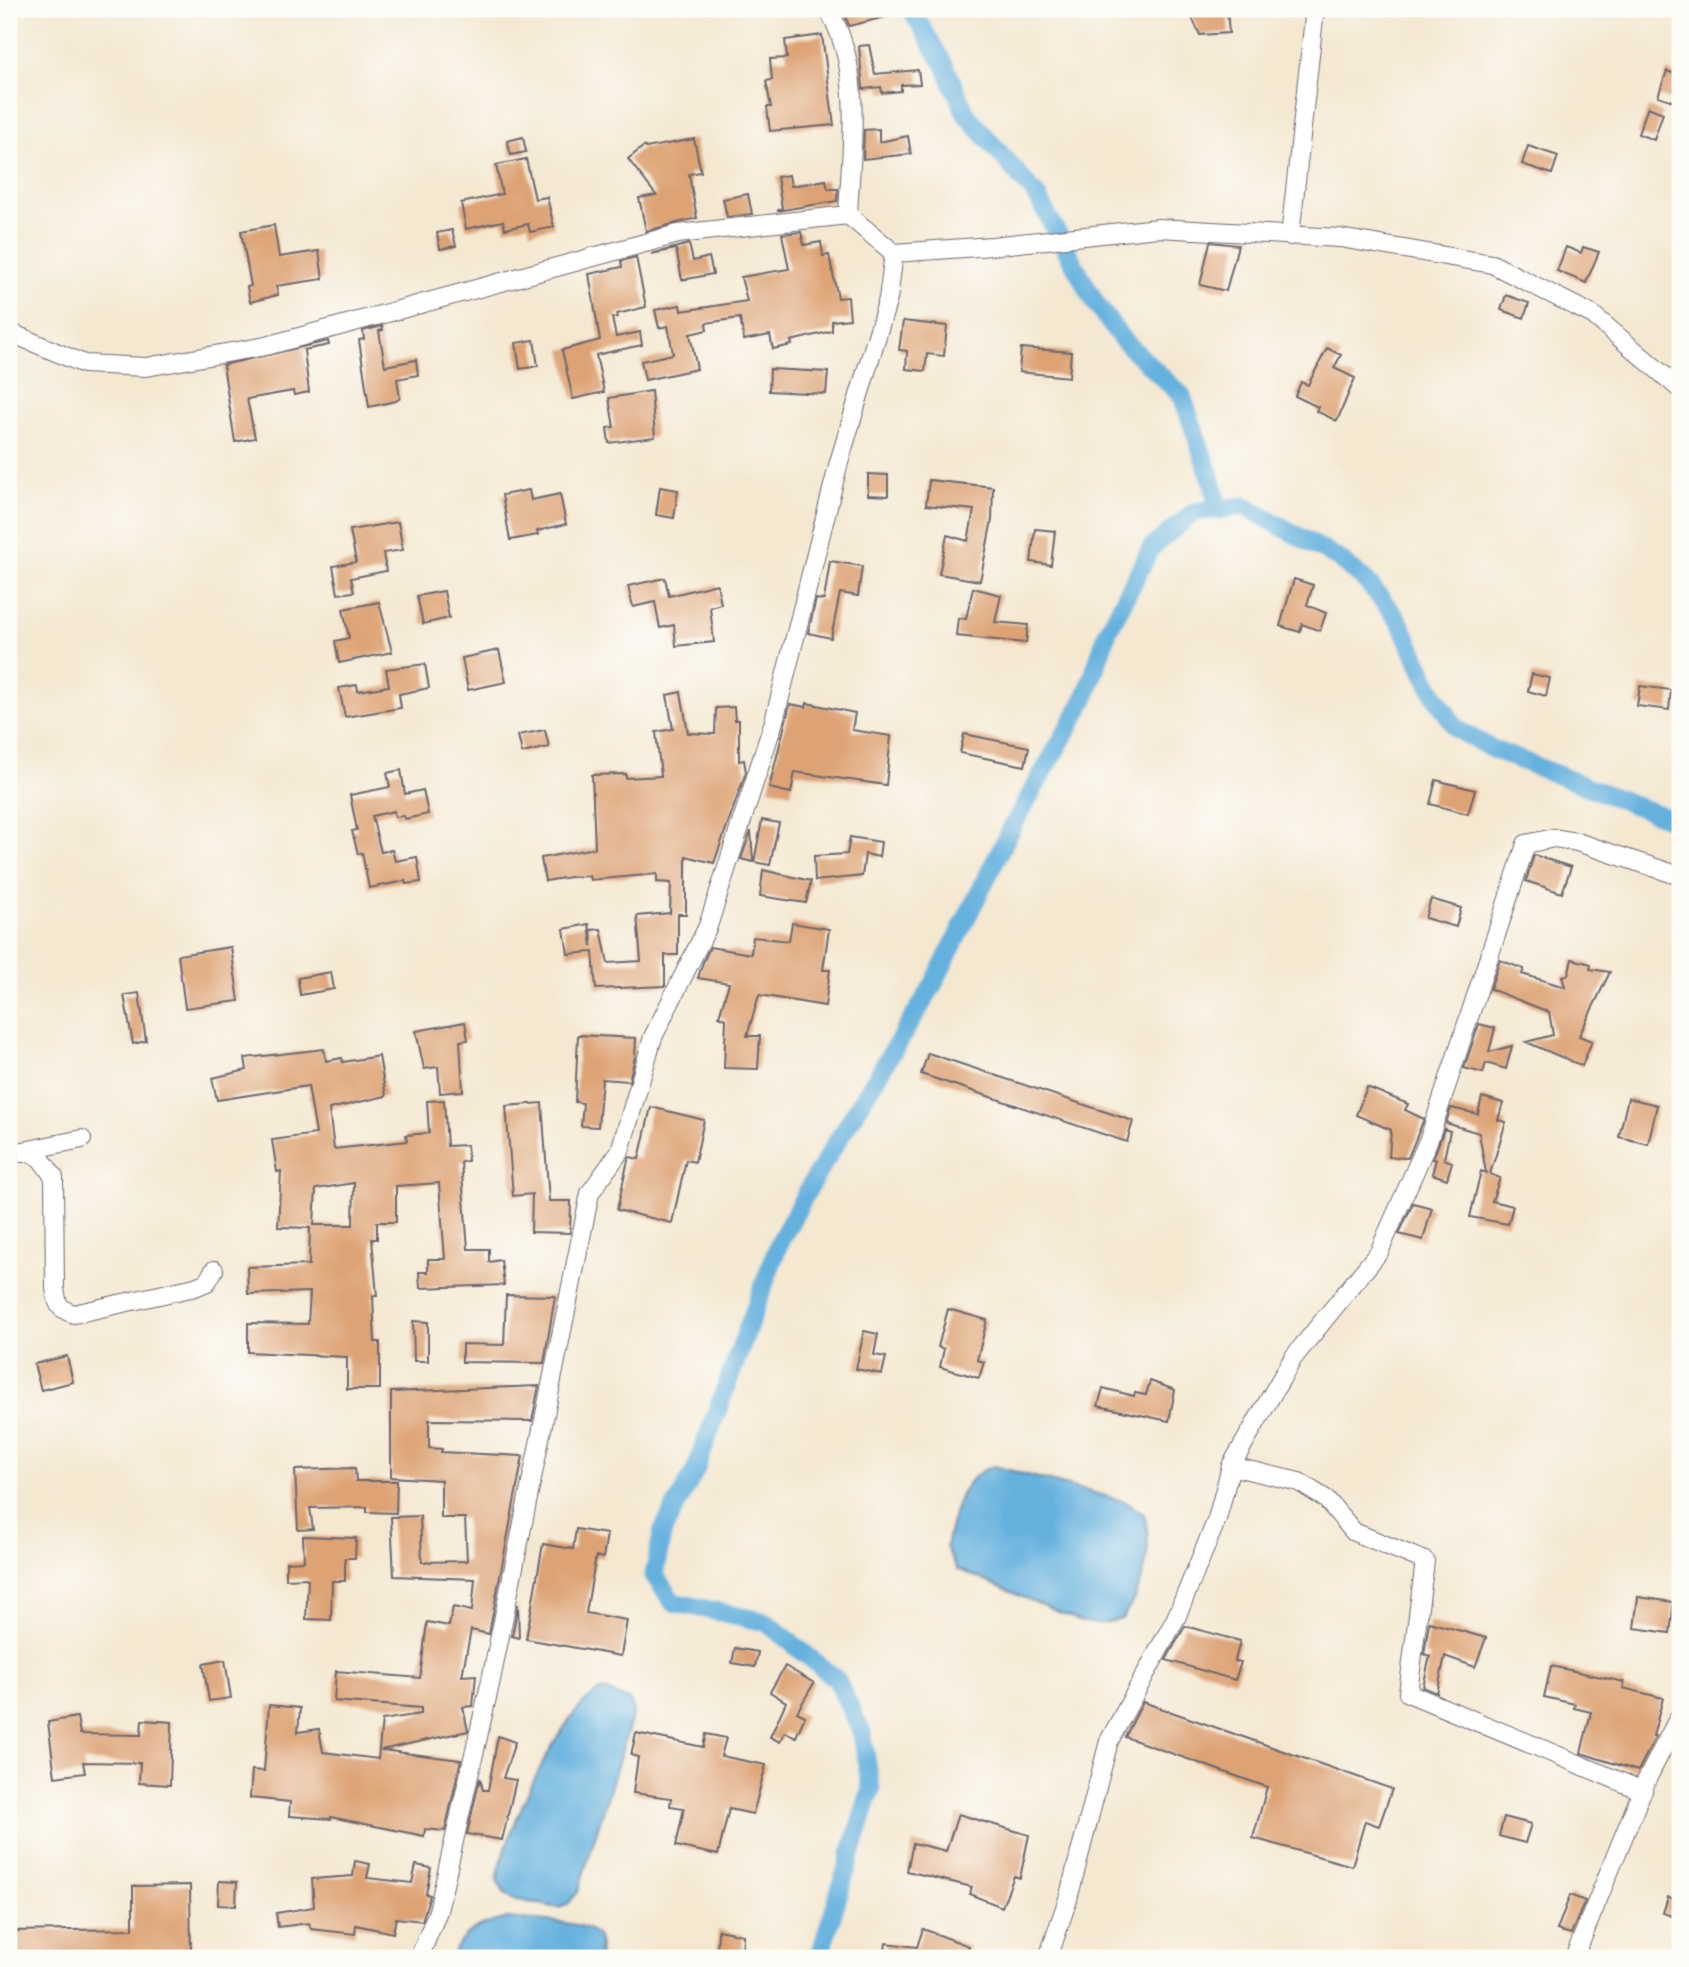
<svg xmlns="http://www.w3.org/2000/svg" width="1689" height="1967" font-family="'EB Garamond',serif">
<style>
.water{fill:#65b1de;stroke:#446a8c;stroke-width:2}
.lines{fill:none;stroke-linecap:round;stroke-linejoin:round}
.canal{stroke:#65b1de;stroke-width:19}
.building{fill:#dda375;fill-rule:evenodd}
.street-casing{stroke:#6c6770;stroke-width:20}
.street{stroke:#fff;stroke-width:18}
</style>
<rect width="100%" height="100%" fill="#fdfcf7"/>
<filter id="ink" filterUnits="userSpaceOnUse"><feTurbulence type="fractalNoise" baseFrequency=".0143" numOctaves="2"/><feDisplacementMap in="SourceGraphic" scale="14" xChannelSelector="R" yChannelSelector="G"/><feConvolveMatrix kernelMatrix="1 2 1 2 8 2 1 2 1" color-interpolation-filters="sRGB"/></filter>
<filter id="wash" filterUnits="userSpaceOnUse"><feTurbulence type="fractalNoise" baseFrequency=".00686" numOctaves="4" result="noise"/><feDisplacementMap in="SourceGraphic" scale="28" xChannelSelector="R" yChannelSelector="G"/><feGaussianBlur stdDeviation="1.57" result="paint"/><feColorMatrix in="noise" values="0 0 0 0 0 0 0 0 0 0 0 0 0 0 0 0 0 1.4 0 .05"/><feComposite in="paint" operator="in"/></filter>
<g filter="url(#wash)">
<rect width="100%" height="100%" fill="#f4e8d1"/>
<path class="water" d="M994,1466l130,35 20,13c10,34 -1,76 -22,105l-25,5 -18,-3 -122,-52 -11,-22c7,-32 13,-71 48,-81z
M604,1690l25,10 5,11 -56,181 -11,13 -8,3 -46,-9 -9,-7 -7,-12c7,-42 65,-179 107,-190z
M509,1918c20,3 76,1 88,18 4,6 3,15 2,22h-147c9,-28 29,-34 57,-40z"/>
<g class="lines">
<path class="canal" d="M911,9l34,57 21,48 71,82 59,108 25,34 61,58 31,88 5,26
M819,1958l52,-169 -9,-56 -25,-53 -71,-58 -93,-20 -19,-27 9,-45 32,-59 85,-230 34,-62 118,-192 81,-162 72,-126 23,-68 43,-83 43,-36 51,-6 94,53 29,24 31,38 36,75 22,33 35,20 188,74"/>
</g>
<g id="blocks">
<path class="building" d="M843,9h54v5l-48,12z
M1188,9h39l2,24 -29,2z
M822,35l12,90 -64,6 -3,-24h4l-5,-26 6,-1 -2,-21 17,-1 -2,-18z
M869,45l6,29 43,-4 2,14 -19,1v6l-19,2 -1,-6 -18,2 -4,-43z
M1667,71l13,5 -4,26 -18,-6z
M1648,107l15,6 -9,27 -16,-6z
M879,129v13l29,-6 3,18 -48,5 1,-29z
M523,137l3,15 -15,3 -4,-14z
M694,139l7,33 -12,2 8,44 -51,13 -7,-33 17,-3 -28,-36 16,-13 2,2z
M1528,146l30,10 -6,18 -30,-10z
M526,159l9,40 12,-2 7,30 -24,5 -2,-8 -23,5 -2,-8 -37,8 -5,-26 41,-9 -6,-29z
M789,175l2,11 35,-6 2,9h10l-1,12 -60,10 5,-3 -5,-31z
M748,194l4,20 -25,3 -4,-18z
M274,225l5,32 40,-6 4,28 -47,7 2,9 -28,7 -3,-15 4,-1 -10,-55z
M452,230l4,16 -16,3 -3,-16z
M801,232l3,13 17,-3 2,14 6,-1 9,43 10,-1 2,22 -18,2v10l-41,10 1,4 -19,4 -3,-14 -26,5 -4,-22 -34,5 1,7 -17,4 7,35 -52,11 -4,-19 32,-7 -5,-28 -9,2 -4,-18 25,-5 1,6 66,-10 -6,-24 48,-8 -7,-35z
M1210,242l28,3 -12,46 -26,-6z
M689,244l4,17 16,-4 4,17 -31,6 -6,-31 -25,5z
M1566,247l15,6 2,-6 16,5 -13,31 -29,-12z
M636,257l10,50 -29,7v3l-5,1 4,19 24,-5 2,13 -46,10 8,37 -31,7 -11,-49 38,-10 -11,-66 33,-7 -1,-6z
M1506,295l23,8 -5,15 -23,-8z
M903,321l44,5 -3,30 -17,-2 -2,17 -19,-2 1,-18 -8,-1z
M382,326l1,4 -4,1 6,35 31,-6 2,15 -21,4 3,19 -4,3 -27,6 -10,-67 5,-1 -1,-8z
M534,340l4,26 -18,3 -4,-26z
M328,341l1,4 -25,5 5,42 -15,3 -1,-4 -46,8 8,39 -20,4 -12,-77z
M1021,348l50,4 -2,25 -50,-5z
M1327,348l14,7 -7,13 21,10 -18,43 -21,-10 2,-4 -23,-11 6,-14 7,3z
M770,369l58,3 -2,22 -57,-3z
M651,391l4,46 -46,6 -2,-15 7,-1 -5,-29z
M868,474l20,1v21l-20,-1z
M929,480l64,7 -1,33 -12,61 -41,-7 8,-39 21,6 6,-31 -48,-5z
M660,487l18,3 -4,28 -18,-3z
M529,490l2,10 29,-6 6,30 -29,7 1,4 -28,5 -8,-45z
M398,522l5,28 -20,3 3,18 -35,7 3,14 -16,2 -5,-28 23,-4 -6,-32z
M1035,529l20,2 -4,34 -20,-3z
M830,561l32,5 -4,30 -18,-3 -9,45 -23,-5 8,-34 8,1z
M665,578l4,18 48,-12 4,20 -11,3 4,35 -38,4 -2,-21 -14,3 -5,-26 -22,5 -5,-21z
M1294,579l19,6 -6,20 19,8 -6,18 -18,-7 -2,8 -20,-6z
M973,588l28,7 -6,27 33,3 -2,18 -70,-7 2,-18 8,1z
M444,591l5,27 -26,6 -6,-28z
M379,602l13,50 -53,11 -4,-22 14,-3 -6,-29z
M499,650l7,32 -38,8 -6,-32z
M425,664l4,24 -30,6 2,14 -56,9 -6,-29 18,-3 1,6 31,-5 -3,-17z
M1532,674l18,4 -4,18 -18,-5z
M1640,686l31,4 -2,20 -32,-4z
M681,692l7,41 27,1 1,-26 18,-1 1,13h4v41l5,-1 2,12 -32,91 -28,-7v58h-8v41h-13v31l-69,3 -3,-37 -25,2 -4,-25 25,-5 3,22 -1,-16 10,-1 7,34 33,-2 -4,-45 33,-3 1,-30 -14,-1v-8l-67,6 -1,-4 -19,1 -25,4 -4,-23 54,-10 -3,-73 34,-1v4l35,-2 -5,-44 17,-3 -6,-34z
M807,703l48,10 -3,17 39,6 -5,49 -91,-13 -4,21 -22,-5 21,-84 16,3z
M545,730l4,17 -27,6 -4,-18z
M964,734l65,13 -4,19 -65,-13z
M401,770l4,24 18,-4 5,24 -23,5 -1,-3 -9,1 -1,-6 -22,5 9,36 11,-2 3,11 22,-4 4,25 -15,2 -1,-3 -36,7 -7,-35 -4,1 -6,-23 5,-1 -7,-35 40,-8 -3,-14z
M1436,780l39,10 -7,24 -38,-10z
M762,820l17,3 -9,42 -16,-3z
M751,831l2,31 -12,-3z
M850,837l31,5 -2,15 -14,-3 -3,22 -47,5 -1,-25 33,-2z
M1534,855l37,12 -9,26 -36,-12z
M763,870l48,11 -5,22 -46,-7z
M1431,899l30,9 -5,19 -31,-9z
M792,923l37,6 -6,41h7l-5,36 -66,-11 -12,41h13l-2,33 -34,-1 2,-49 -7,-3 10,-33 -31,-5 5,-16 7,-15 41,7 2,-17 36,4z
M231,947l8,54 -54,7 -7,-53z
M1572,959l19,5 -1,5 20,3 -31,64 13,5 -10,25 -56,-24 27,-7 -4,-23 -59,-23 10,-29 24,9 -2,5 43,13 -3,-11 6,-1z
M331,972l3,17 -34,6 -2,-17z
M139,993l7,48 -13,3 -9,-49z
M465,1022l3,18 -8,1 3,50 -23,2 -2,-26 -14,2 -8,-38z
M1479,1024l16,4 -6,24 23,-6 -6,23 -20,-6 -3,10 -19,-5z
M578,1035l58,3 -1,19 -6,24 -27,-2 -4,48 -17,-1 2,-23 -8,-1z
M324,1049l2,12 16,-3 1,4 36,-6 7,40 -57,13 5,40 73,-8 -1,-6 23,-2 -2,-32 17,-1 3,46 20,-1 1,16 -7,1 7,87h21v13l12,-2 3,25 -84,3 -1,-16h9v-13h17l-6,-76 -43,3v36h-19v17h-5l5,57h-4l2,46h5v47h-33v-32l-99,-5v-29l60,1 2,-32 -62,2 -1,-27 62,-2 1,-37 -32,-1 3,-56 -4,1 -5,-32 44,-6 -8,-48 -91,14 -5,-22 35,-8 -2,-12zM354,1183l-1,42h-39l2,-36z
M928,1053l205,68 -6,21 -206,-68z
M1367,1087l41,17 -3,6 19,9 -16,39 -19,-1 2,-27 -35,-15z
M1482,1097l21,6 -5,17 8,2 -16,52 10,4 -8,23 21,5 -5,18 -38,-7 11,-46 5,2 -7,-40 -33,-10 5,-15 27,6z
M1628,1098l29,7 -9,39 -29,-7z
M542,1103l7,98h22l-1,32 -39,-1 1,-38 -19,2 -7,-90z
M651,1107l53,13 -9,42 -9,-2 -14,63 -55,-13 11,-50 2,-3 9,2z
M1444,1129l6,2 -6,28 8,3 -5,17 -15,-5 4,-15h-3z
M1413,1203l19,5 -9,32 -24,-6z
M506,1295l49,1 -11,67 -82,-1v-18l42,1z
M948,1309l39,11 -10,40 7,2 -5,16 -39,-11 4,-18 -6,-2z
M413,1321l15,1v39h-14z
M864,1331l14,3 -4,21 12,2 -4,17 -26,-5z
M67,1356l6,26 -32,8 -7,-26z
M1150,1381l25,9 -6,31 -71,-15 5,-18 31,8 1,-3 11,2z
M539,1386l-7,35 -103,-1v28l13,1 -1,3 82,4 -34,178 -18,-4 -9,46 14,-1 -3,31 -10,1 5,24 -87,19 80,10 -16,71 -20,-2 -1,7 -93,-19v2l-42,-3 1,-14 -40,-4 2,-28 12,1 5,-66 31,3 -2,24 21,-3 4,23 55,7 4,-39 39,-6v-6l-87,-7 2,-30 84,7 7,-56 22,4 4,-19 19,4 3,-32 -81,-3 -3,-59 29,-1 2,46 45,-1 -2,-43h-24v-38l-50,-3v-85z
M355,1468l1,13h41l-1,32 -29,-1v-5l-57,1 3,21 -15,1 -3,-60z
M576,1529l31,5 -4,24 -7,-2 -10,57 41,7 -6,36 -95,-17 17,-95 30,5z
M303,1536l53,2 -1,20h-10v23h-13l-1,39 -25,-1 2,-39 -2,-2 -20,1v-17l18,-1z
M1638,1597l36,5 -4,31 -36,-5z
M518,1604l1,34 -7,-2z
M1429,1622l57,16 -11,29 -30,-11 -8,37 -14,-6 7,-31 -6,-2z
M1185,1626l55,15 -5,20 6,1 -6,18 -69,-20z
M735,1648l23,4 -3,15 -23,-4z
M225,1660l6,38 -22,3 -6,-37z
M785,1666l29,17 -17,29 8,4 -9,21 -11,-5 -5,10 -10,-5 16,-35 -16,-10z
M1551,1666l73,16 -1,6 40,10 -10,38h3l-18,35 -57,-18 10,-41 -17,-4 1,-4 -31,-7z
M1143,1702l249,87 -13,37 -14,-5 -13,45 -99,-28 14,-51 -142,-50z
M77,1717l3,17 61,1 1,-15 30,2 -2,63 -31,-2 1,-20 -57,-1 2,11 -30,4 -7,-55z
M636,1733l67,14 3,-13 20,4 -5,18 45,9 -13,49 -24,-5 -11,46 -42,-9 8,-38 -14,-2 1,-8 -38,-5 5,-36 -7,-2z
M498,1736l17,6 -12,36 13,2 -14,60 -35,-6 13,-56 3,12h5z
M958,1814l71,21 -9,43 -6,-2 -12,31 -33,-13 3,-7 -65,-16 6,-28 33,8z
M1504,1817l27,7 -6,19 -26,-7z
M355,1861l15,3 -3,14 45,5 4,-18 15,3 -5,26 4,1 -8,26 -26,-3 -3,15 -37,-8 -1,9 -44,-5 -2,-6 -31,4 -2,-14 38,-6 -2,-28 41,-3z
M219,1881l18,1 -1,24 -18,-1z
M190,1885l1,73h-182v-27l124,-2v-43z
M1570,1895l15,6 -14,33 -14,-4z
M1668,1897l12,3v19l-17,-6z
M923,1929l46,17 -4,12h-81l2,-15 31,4z
M718,1930l25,5 -1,23h-25z"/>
</g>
</g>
<g filter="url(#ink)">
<use href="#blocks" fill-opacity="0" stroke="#6c6770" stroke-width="2"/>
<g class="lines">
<g class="street-casing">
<path id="street" d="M828,9c36,62 23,136 20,206
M1290,236l25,-227
M894,253l98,-7 166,-18 182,10 152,26 101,51 87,74
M9,332l75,32 62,3 120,-21 412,-112 170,-19 46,38 -6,46 -49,163 -65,259 -66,205 -55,111 -33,114 -30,42 -99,487 -53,231 -19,47
M21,1153h11l9,6 13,18 1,111c2,15 3,21 19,26l121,-27 12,-5 7,-12
M9,1154l73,-15
M1231,1466l68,16 27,17 28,33 71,29 -17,132 235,98
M1048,1958l20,-59 41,-158 67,-123 41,-99 14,-53 62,-108 86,-106 50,-113 97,-295 28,-6 23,4 103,34
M1574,1958l73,-179 33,-64"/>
</g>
<use href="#street" class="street"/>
</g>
</g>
<rect width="1689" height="1967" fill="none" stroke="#fdfcf7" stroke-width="35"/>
</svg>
